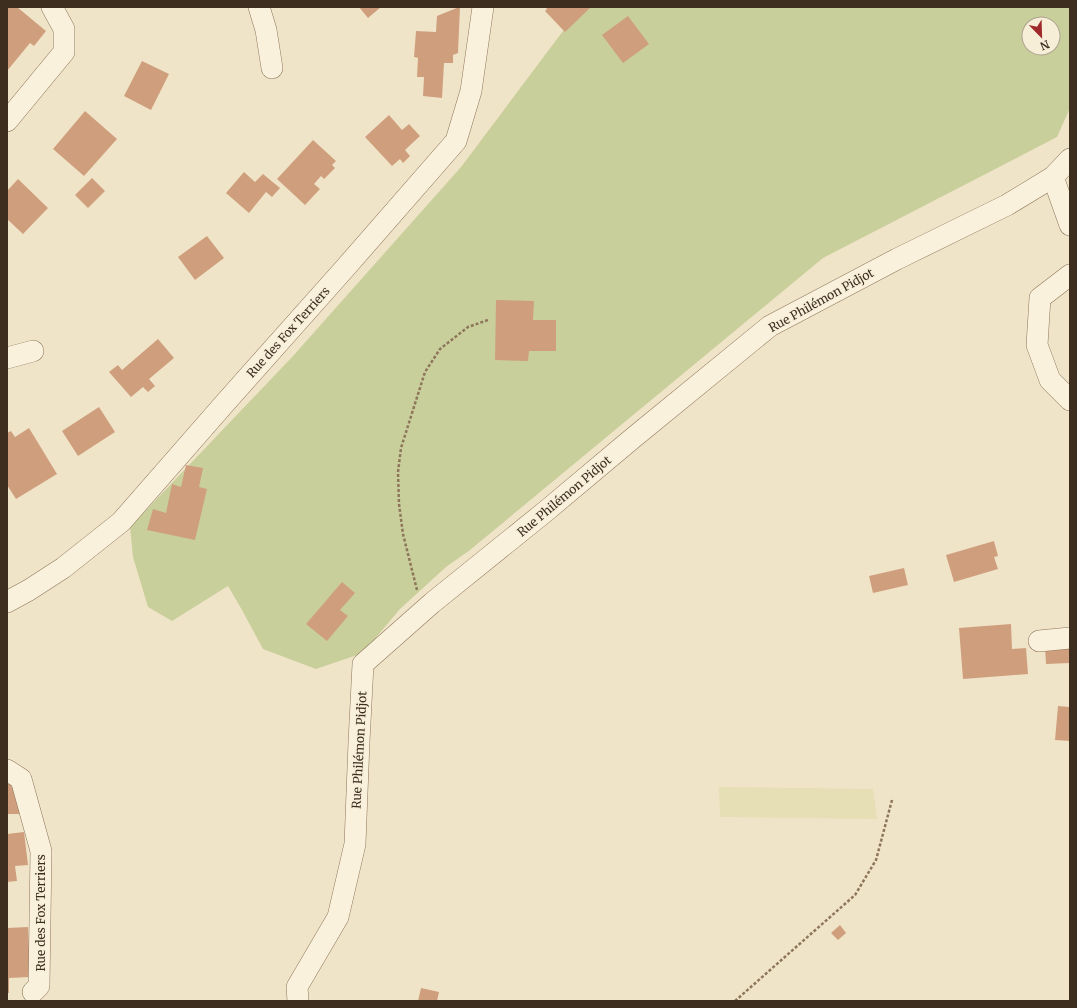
<svg xmlns="http://www.w3.org/2000/svg" width="1077" height="1008" font-family="Merriweather,serif">
<style>
.farmland{fill:#e6deb5}
.green{fill:#c9cf9b;fill-rule:evenodd}
.building{fill:#cf9f7d}
.lines{fill:none;stroke-linecap:round;stroke-linejoin:round}
.street-casing{stroke:#8d765c;stroke-width:22}
.path{stroke:#8d765c;stroke-width:2.5;stroke-dasharray:3 2;stroke-linecap:butt}
.street{stroke:#faf1dc;stroke-width:21}
.labels{text-anchor:middle;dominant-baseline:central;stroke-width:3;stroke-linejoin:round;paint-order:stroke}
.street-label{font-size:12px;fill:#3d2e20;stroke:#f7eed8}
</style>
<rect width="100%" height="100%" fill="#f0e4c8"/>
<path class="farmland" d="M719,787l154,2 4,30 -157,-2z"/>
<path class="green" d="M581,7h489v101l-13,29 -234,121 -353,292 -24,17 -46,42 -37,44 -47,16 -53,-20 -21,-39 -14,-24 -56,35 -24,-14 -15,-50 -3,-30 163,-171 168,-189zM1029,24h24v24h-24z"/>
<path class="building" d="M7,7h10l29,24 -12,15 -4,-3 -23,28z
M359,7h22l-13,11z
M459,7h1l-2,46 -5,2v8h-9l-2,35 -19,-2 1,-19h-7l1,-19 -4,-1 2,-26 20,1 1,-16z
M545,7h46l-26,25 -20,-21 2,-2z
M628,16l21,28 -26,19 -21,-28z
M142,61l27,13 -18,36 -27,-14z
M85,111l32,28 -33,37 -31,-27z
M389,115l13,15 7,-6 11,12 -15,14 5,6 -7,7 -3,-4 -8,7 -27,-29z
M313,140l23,21 -4,4 3,3 -11,11 -3,-3 -7,8 6,5 -15,16 -28,-26z
M244,172l11,10 8,-8 17,14 -8,9 -6,-5 -17,21 -23,-20z
M92,178l13,13 -17,17 -13,-13z
M18,179l30,29 -25,26 -16,-15v-28z
M207,236l17,22 -29,22 -17,-23z
M496,300l38,1 -1,19h23v31h-27l-1,10 -33,-1z
M158,339l16,19 -25,21 6,7 -7,6 -5,-5 -12,10 -22,-25 9,-7 4,5z
M99,407l16,25 -37,24 -16,-25z
M29,428l28,46 -41,25 -9,-14v-52l4,-2 4,6z
M186,465l17,3 -4,19 8,2 -12,51 -48,-10 6,-21 13,4 6,-29 9,3z
M994,541l4,15 -4,1 4,12 -44,13 -8,-27z
M904,568l4,17 -35,8 -4,-17z
M342,582l13,11 -15,17 8,6 -21,25 -21,-17z
M1011,624l1,25 14,-1 2,26 -65,5 -4,-51z
M1070,646v17l-24,1 -1,-17z
M1058,706l12,1v34l-15,-1z
M7,774h4v13l9,-1 1,28h-14z
M24,832l4,33 -13,1 2,15 -10,1v-48z
M840,925l6,8 -8,7 -7,-7z
M28,927l2,50 -21,1v15h-2v-65z
M421,988l18,4 -2,9h-19z"/>
<g class="lines">
<g class="street-casing">
<path id="street" d="M259,7l7,23 6,38
M7,121l57,-69v-23l-12,-22
M1053,177l17,48
M1070,275l-30,23 -3,47 13,35 20,20
M7,358l26,-7
M7,602l22,-12 34,-22 58,-46 104,-119 121,-136 110,-126 15,-50 12,-84
M1039,641l31,-3
M7,770l14,9 20,72 -2,135 -6,6
M298,1001l-1,-14 41,-70 17,-73 4,-102 4,-78 69,-61 114,-92 87,-73 137,-112 127,-67 110,-54 46,-28 17,-18"/>
</g>
<path class="path" d="M417,590l-14,-56 -4,-30 -1,-32 3,-24 24,-76 15,-23 28,-22 20,-7
M735,1001l120,-106 21,-35 16,-60"/>
<use href="#street" class="street"/>
</g>
<g class="labels">
<g class="street-label">
<text transform="translate(821 300) rotate(-29)">Rue Philémon Pidjot</text>
<text transform="translate(288 332) rotate(-48)">Rue des Fox Terriers</text>
<text transform="translate(564 496) rotate(-40)">Rue Philémon Pidjot</text>
<text transform="translate(359 750) rotate(-87)">Rue Philémon Pidjot</text>
<text transform="translate(40 913) rotate(-90)">Rue des Fox Terriers</text>
</g>
</g>
<rect width="1077" height="1008" fill="none" stroke="#3d2e20" stroke-width="16"/>
<g transform="translate(1041 36) rotate(157)"><circle r="19" fill="#f7eed8" stroke="#ada18e"/>
<path d="M0-3L7 15L0 10L-7 15Z" fill="#9e2a2b"/>
<text y="-6" font-size="11" font-weight="bold" text-anchor="middle" fill="#3d2e20">N</text>
</g>
</svg>
